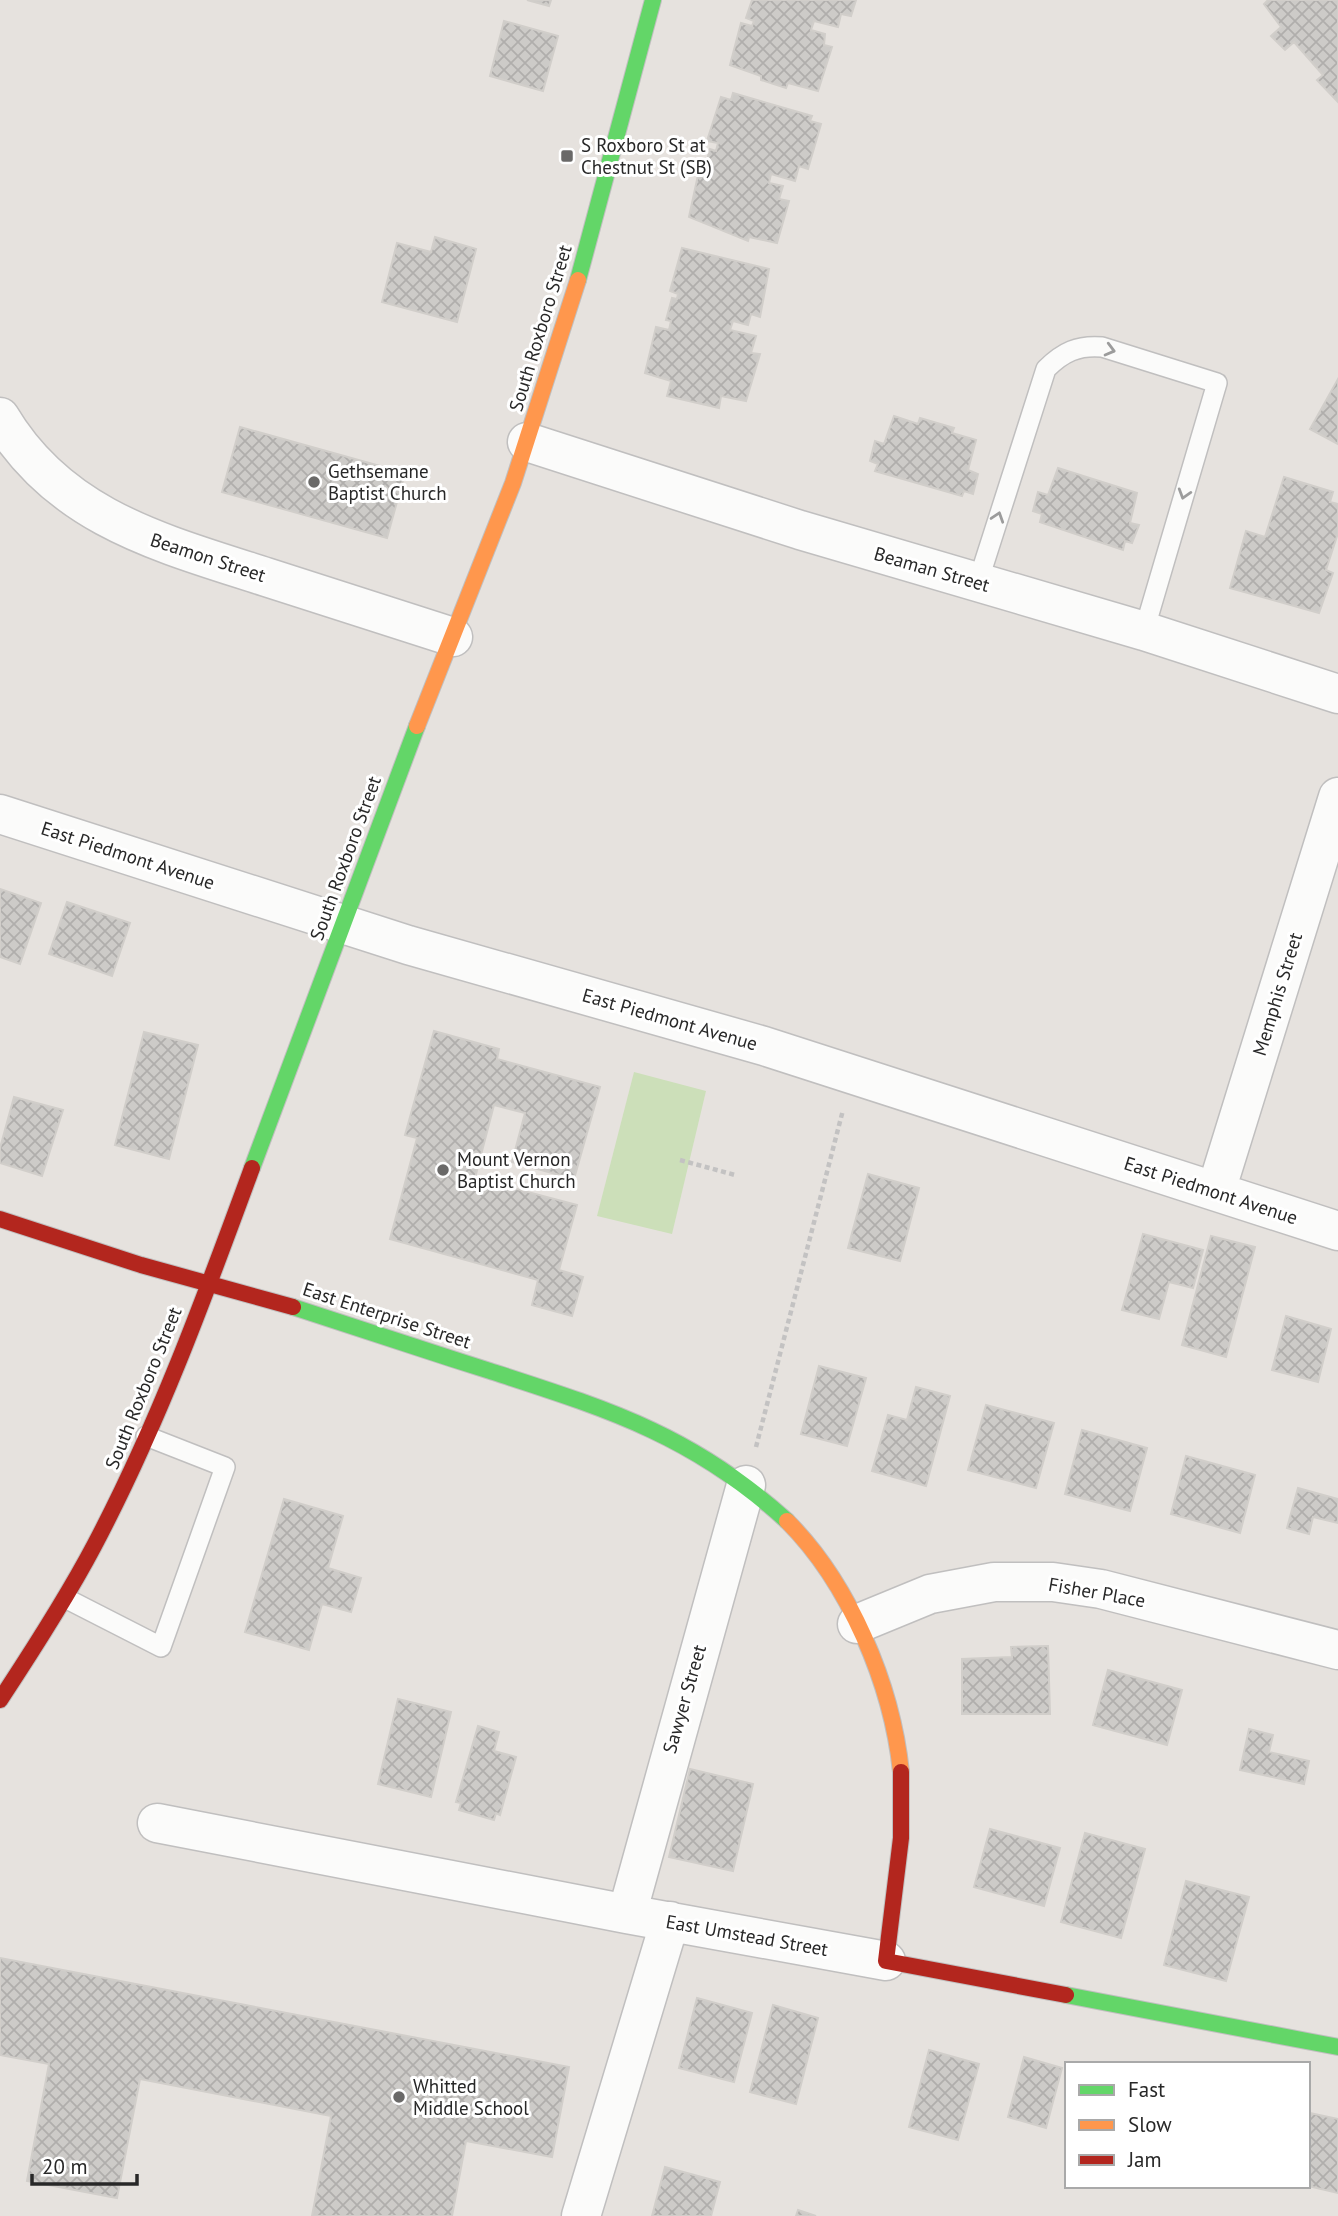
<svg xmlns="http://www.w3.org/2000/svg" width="1338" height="2216" font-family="'PT Sans',sans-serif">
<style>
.grass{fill:#ccdfb9}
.building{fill:url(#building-cross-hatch);stroke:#d1ceca;stroke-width:2}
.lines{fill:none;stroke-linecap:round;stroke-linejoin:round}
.lane-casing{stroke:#c0bfbf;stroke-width:22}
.street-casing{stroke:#c0bfbf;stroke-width:41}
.fast-casing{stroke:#c0bfbf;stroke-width:18}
.slow-casing{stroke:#c0bfbf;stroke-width:18}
.jam-casing{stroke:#c0bfbf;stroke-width:18}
.path{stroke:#c3c2c2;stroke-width:4.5;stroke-dasharray:5 3.5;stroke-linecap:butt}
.lane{stroke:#fbfbfa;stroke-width:19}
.street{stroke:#fbfbfa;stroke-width:38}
.fast{stroke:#63d668;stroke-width:16}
.slow{stroke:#ff974d;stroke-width:16}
.jam{stroke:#b3261e;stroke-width:16}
.oneway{stroke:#9c9c9c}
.poi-dot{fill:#6a6968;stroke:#fff;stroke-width:2.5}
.labels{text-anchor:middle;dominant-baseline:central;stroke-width:6;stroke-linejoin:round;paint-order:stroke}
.poi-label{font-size:19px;fill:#282828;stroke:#fff;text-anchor:start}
.street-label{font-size:19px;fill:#282828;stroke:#fff}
</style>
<defs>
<pattern id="building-cross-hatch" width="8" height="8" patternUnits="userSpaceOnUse" patternTransform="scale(1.75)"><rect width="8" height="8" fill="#cdcbc8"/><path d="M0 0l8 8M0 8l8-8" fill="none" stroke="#b0aeac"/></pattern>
</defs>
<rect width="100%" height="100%" fill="#e6e2de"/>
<path class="grass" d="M634,1072l72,19 -34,143 -75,-18z"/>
<path class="building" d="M527,0h24l-2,6z
M752,0h104l-5,16 -10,-2 -3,13 -24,-6 -3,9 14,4 -1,11 8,2 -14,44 -30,-8 -2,5 -25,-8v-4l-31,-11 11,-42 11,3 2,-5 -8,-3z
M1268,0h70v102l-21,-22 6,-5 -29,-33 -9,8 -14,-14 10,-9 -17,-23z
M504,21l54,15 -15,55 -53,-15z
M733,93l79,23 -2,5 11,3 -13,45 -9,-3 -4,15 -24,-7 -2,9 14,3 -4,13 10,2 -12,42 -28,-6 -1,4 -59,-24 9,-42 10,3 2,-5 -6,-2 6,-22 6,2 2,-8 -11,-2 14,-44 10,3z
M435,237l41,12 -19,73 -75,-20 15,-59 34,9z
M682,248l87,21 -9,48 -9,-3 -3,11 -15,-4 -3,9 26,6 -5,17 9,1 -14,47 -25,-5 -2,12 -52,-12 4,-15 -26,-8 11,-46 13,3 2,-9 -5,-1 6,-22 5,1 1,-5 -8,-3z
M1338,379v65l-28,-15z
M894,416l24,8 2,-6 34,10 -2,5 24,7 -8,30 10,4 -5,20 -9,-3 -2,5 -87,-25 3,-7 -8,-3 5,-20 9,3z
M240,427l165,46 -18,65 -165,-46z
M1058,468l79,25 -7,30 9,2 -7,18 -7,-2 -2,9 -83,-28 2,-8 -9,-3 5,-19 10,3z
M1284,477l49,15 -3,10 8,2v29l-12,37 7,3 -14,40 -89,-25 16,-57 19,6z
M0,889l41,14 -21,61 -20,-7z
M67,902l63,21 -18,53 -63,-22z
M434,1031l65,18 -2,10 103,28 -26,92 -62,-17 13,-49 -31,-8 -19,73 102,27 -18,65 24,7 -11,39 -40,-11 6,-25 -148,-41 27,-101 -12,-3z
M144,1032l54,13 -29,114 -54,-14z
M14,1097l49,13 -21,66 -42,-13v-15z
M868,1174l51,14 -19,73 -52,-13z
M1143,1234l60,16 -10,38 -24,-6 -10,37 -37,-9z
M1211,1236l44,11 -29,110 -44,-12z
M1286,1316l45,13 -13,53 -46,-12z
M819,1366l47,12 -19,68 -46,-12z
M916,1387l34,9 -24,90 -54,-15 16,-56 19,5z
M986,1405l68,18 -18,65 -68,-18z
M1082,1430l65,18 -17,63 -65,-17z
M1186,1456l69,19 -15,58 -69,-19z
M1298,1488l40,11v24l-25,-6 -4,17 -22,-6z
M284,1499l59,17 -15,52 33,10 -10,34 -29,-8 -13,46 -64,-18z
M1048,1646l2,68h-88v-55l50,-2 -1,-10z
M1108,1670l74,20 -15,55 -74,-20z
M398,1699l53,13 -20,85 -53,-13z
M478,1726l21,6 -5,19 22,6 -16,58 -4,-2 -2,7 -35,-10 2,-7 -5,-1z
M1249,1729l24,6 -4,17 40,9 -5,23 -64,-14z
M690,1769l63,15 -20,87 -64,-14z
M990,1829l70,19 -16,58 -70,-19z
M1085,1833l60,16 -24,89 -60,-16z
M1186,1881l63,16 -23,84 -62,-16z
M0,1958l569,109 -17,90 -86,-16 -14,75h-140l19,-100 -191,-37 -23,119 -90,-17 22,-117 -49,-9z
M697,1998l55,15 -18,69 -55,-14z
M773,2005l45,13 -22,86 -46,-12z
M929,2050l50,14 -21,76 -49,-13z
M1024,2057l38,11 -16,60 -38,-11z
M1310,2113l28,6v74l-30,-7z
M665,2167l55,15 -9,34h-59z
M798,2210l18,6h-20z"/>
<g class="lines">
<g class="lane-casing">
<path id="lane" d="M978,582l68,-213c17,-17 32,-24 56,-22l115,36 -73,248
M67,1599l94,48 64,-180 -79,-31"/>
</g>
<g class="street-casing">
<path id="street" d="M0,417c60,101 161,126 266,160 62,20 125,40 187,60
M527,442l273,88 344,101 194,63
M0,814l408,131 356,101 574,185
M1216,1191l122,-394
M857,1624l73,-30 64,-12h59l48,7 237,61
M157,1823l470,91 259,47
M627,1914l119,-429
M581,2216l89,-295"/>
</g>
<g class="fast-casing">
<path id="fast" d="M578,280l75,-280
M252,1168l165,-442
M293,1307c65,21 131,43 197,64 117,38 203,64 297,150
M1066,1995l272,52"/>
</g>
<g class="slow-casing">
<path id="slow" d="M417,726l96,-243 65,-203
M787,1521c62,62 105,163 114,251"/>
</g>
<g class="jam-casing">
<path id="jam" d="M0,1219l141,46 152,42
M0,1700c33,-50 66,-101 94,-154 64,-121 111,-250 158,-378
M901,1772v66l-15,123 180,34"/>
</g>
<path class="path" d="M680,1160l55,15
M756,1447l87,-337"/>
<use href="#lane" class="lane"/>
<use href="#street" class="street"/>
<use href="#fast" class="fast"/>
<use href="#slow" class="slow"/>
<use href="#jam" class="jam"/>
</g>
<defs><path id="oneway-chevron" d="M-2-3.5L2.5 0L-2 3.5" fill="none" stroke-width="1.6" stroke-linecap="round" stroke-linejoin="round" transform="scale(1.75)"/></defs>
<g class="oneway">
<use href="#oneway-chevron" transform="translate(1110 350) rotate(15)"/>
<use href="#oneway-chevron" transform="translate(1184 494) rotate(107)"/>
<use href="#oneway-chevron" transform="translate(998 517) rotate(-72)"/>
</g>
<g class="poi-dot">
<rect x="560" y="149" width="14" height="14" rx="3.5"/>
<circle cx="314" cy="482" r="7"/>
<circle cx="443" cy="1170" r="7"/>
<circle cx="399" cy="2097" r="7"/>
</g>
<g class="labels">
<g class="poi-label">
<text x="581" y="145">S Roxboro St at<tspan x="581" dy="22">Chestnut St (SB)</tspan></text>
<text x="328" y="471">Gethsemane<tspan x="328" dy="22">Baptist Church</tspan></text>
<text x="457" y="1159">Mount Vernon<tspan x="457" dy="22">Baptist Church</tspan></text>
<text x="413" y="2086">Whitted<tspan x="413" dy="22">Middle School</tspan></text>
</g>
<g class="street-label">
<text transform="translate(540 328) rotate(-73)">South Roxboro Street</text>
<text transform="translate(208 557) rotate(18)">Beamon Street</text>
<text transform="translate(932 569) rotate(16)">Beaman Street</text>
<text transform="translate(128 855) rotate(18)">East Piedmont Avenue</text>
<text transform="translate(345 858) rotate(-70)">South Roxboro Street</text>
<text transform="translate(1277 994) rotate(-73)">Memphis Street</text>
<text transform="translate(670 1019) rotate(16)">East Piedmont Avenue</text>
<text transform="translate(1211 1190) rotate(18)">East Piedmont Avenue</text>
<text transform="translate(387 1315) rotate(18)">East Enterprise Street</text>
<text transform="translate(143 1388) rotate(-68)">South Roxboro Street</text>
<text transform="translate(1097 1592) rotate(10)">Fisher Place</text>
<text transform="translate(684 1699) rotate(-74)">Sawyer Street</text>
<text transform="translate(747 1935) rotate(10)">East Umstead Street</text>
</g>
</g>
<rect x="1065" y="2062" width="245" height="126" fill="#ffffff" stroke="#a9a9a9" stroke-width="2"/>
<rect x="1079" y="2085" width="35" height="10" fill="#63d668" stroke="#a9a9a9" stroke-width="2"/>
<text x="1128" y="2097" font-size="21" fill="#282828">Fast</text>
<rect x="1079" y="2120" width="35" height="10" fill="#ff974d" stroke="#a9a9a9" stroke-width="2"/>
<text x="1128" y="2132" font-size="21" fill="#282828">Slow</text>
<rect x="1079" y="2155" width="35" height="10" fill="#b3261e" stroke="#a9a9a9" stroke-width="2"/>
<text x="1128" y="2167" font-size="21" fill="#282828">Jam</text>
<path d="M32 2174v10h105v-10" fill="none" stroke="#282828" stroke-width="3.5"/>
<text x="42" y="2174" font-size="21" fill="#282828" stroke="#ffffff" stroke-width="5" paint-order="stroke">20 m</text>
</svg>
